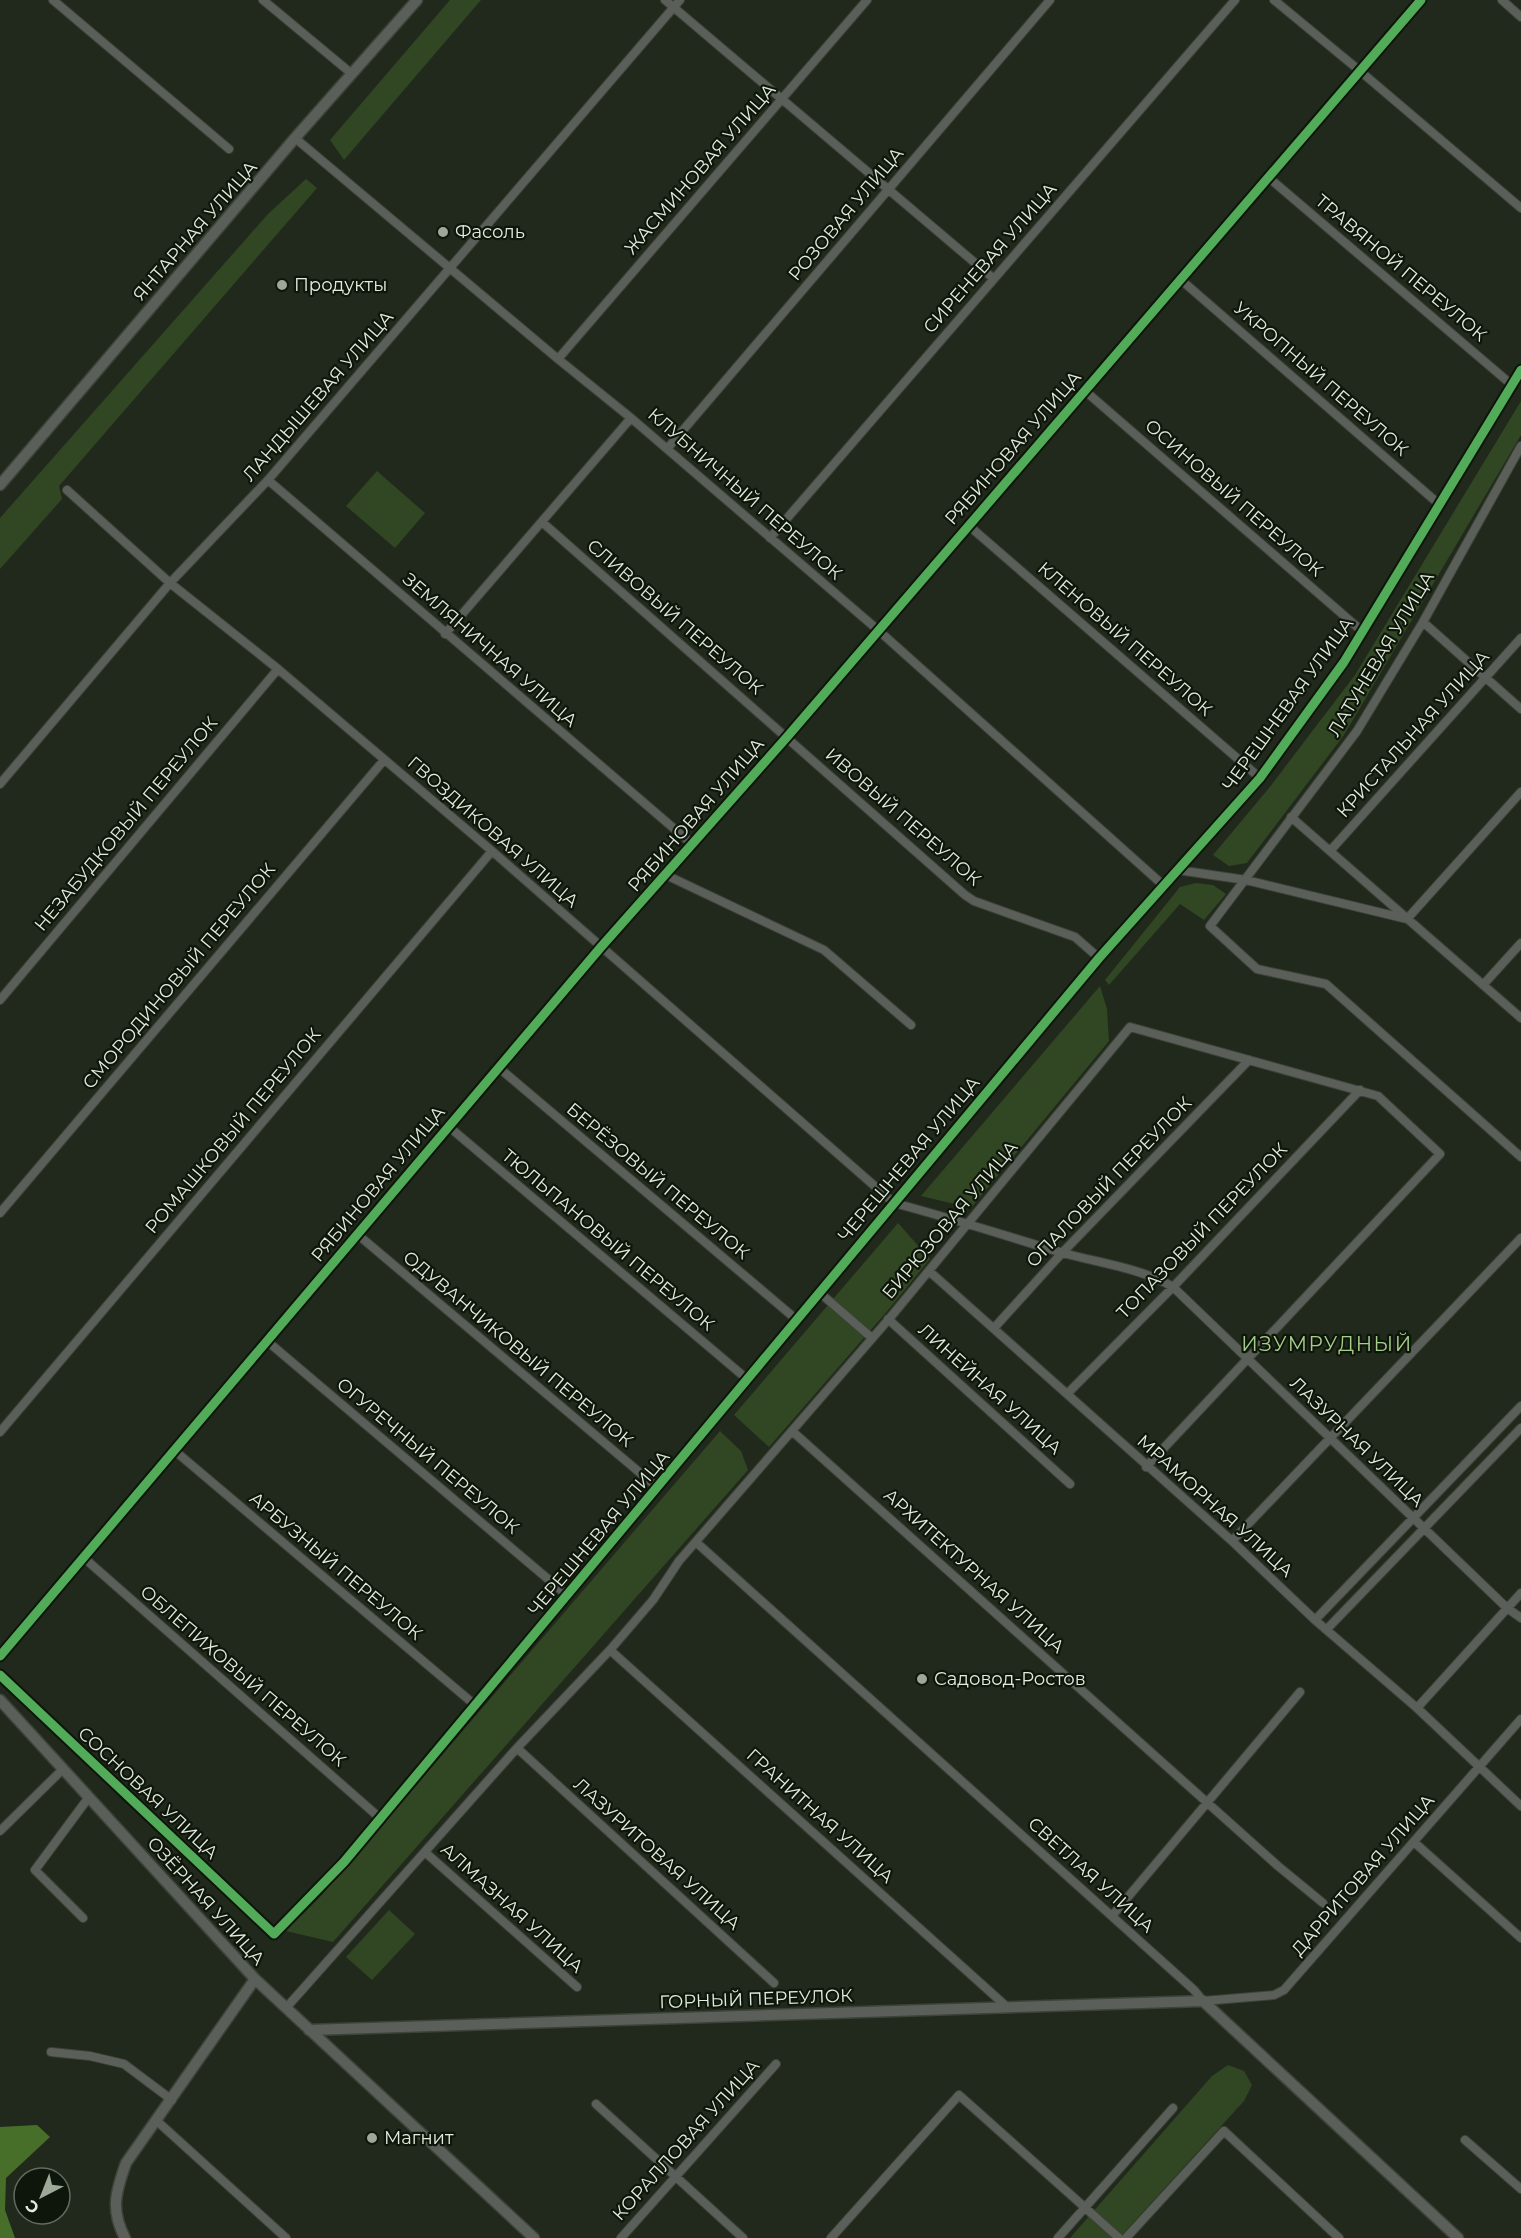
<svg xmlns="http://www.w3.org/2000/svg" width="1521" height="2238" font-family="Montserrat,sans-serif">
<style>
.green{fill:#314622}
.water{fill:#486f2a}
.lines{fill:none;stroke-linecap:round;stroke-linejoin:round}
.minor-casing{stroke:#3d4338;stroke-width:10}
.tertiary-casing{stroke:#3d4338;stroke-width:13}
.minor{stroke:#5b5f59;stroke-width:8}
.tertiary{stroke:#5b5f59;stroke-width:10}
.cycleway-casing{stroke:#0e150a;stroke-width:13}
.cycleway{stroke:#51ab58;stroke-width:9}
.poi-dot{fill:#9ea899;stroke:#0e150a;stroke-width:2}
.labels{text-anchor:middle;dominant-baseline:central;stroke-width:4.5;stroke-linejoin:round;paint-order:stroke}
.street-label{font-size:18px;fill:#e2ecdc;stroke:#0e150a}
.poi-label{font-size:18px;fill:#e2ecdc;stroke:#0e150a;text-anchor:start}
.neighbourhood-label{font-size:20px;letter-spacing:1.5px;fill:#a6ce8b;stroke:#0e150a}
</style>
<rect width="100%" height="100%" fill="#21291c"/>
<path class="green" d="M450,0h31l-137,160 -14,-20z
M306,179l11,9 -258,298 3,13 -62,70v-51l268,-304z
M1521,401v34l-177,300 -97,128 -18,3 -16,-11 56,-67 86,-113z
M377,471l48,42 -30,35 -49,-42z
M1196,883l17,2 13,9 -22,26 -24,-16 -71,81 -4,-5 75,-93z
M1100,986l7,23 2,32 -138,167 -50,-12z
M898,1223l32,36 -41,50 -120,138 -35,-32z
M720,1431l21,20 7,19 -415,472 -47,-11 34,-34z
M389,1910l26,24 -43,46 -26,-23z
M1228,2065l16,6 8,14 -8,16 -125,137h-49l142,-162z"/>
<path class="water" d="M37,2125l13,12 -44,41 -1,32 10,28h-15v-111z"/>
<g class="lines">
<g class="minor-casing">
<path id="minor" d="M53,0l176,149
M263,0l89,74
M665,0l329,279
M1274,0l86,71 161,137
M1502,0l19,17
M295,138l263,221 73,59 247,212 285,255
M1268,177l244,208
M1180,279l260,226
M558,359l309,-359
M1084,390l279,242
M1521,446l-98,176 -66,109 -147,195 47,43 69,15 195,173
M667,449l383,-449
M268,480l424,364
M67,490l103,93 108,86 214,182 402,352c57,15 112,33 169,50 36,10 78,15 110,34l334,321 14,10
M542,522l423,373 9,6 101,36 24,21
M968,525l292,253
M770,538l465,-538
M1423,622l98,87
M445,634l186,-216
M0,784l170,-201 98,-103 412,-480
M1291,817l230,201
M1330,851l191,-213
M1178,870l68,10 161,39 114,-127
M666,875l158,75 87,75
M1483,985l38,-42
M0,1000l278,-331
M498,1067l299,253
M448,1126l299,253
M0,1213l384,-453
M357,1234l301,254
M929,1271l303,270 83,79 102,88 104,98
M820,1293l52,45
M888,1319l182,165
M994,1328l68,-75 187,-193
M267,1341l301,255
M1067,1394l106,-107 187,-197
M792,1431l486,435 45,37
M0,1432l492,-581
M175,1451l300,254
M1232,1541l289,-303
M697,1543l497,447 9,11 71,-6 10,-5 237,-271
M83,1557l298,262
M1315,1620l206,-214
M1327,1629l194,-201
M610,1650l397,357
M0,1656l601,-709 186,-210 634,-737
M0,1675l274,259 70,-72 755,-904 161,-180 84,-116 177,-292
M1417,1708l104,-115
M517,1748l257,235
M0,1831l63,-62
M1414,1842l107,96
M426,1853l151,134
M1112,1916l188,-224
M83,1918l-48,-48 54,-73
M286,2008l231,-260 93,-98 43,-50 26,-39 210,-242 241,-292 248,69 62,58 -294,313
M51,2052l39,4 34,8 48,36
M596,2104l147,134
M157,2121l129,117
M1465,2140l56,49
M621,2238l155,-174
M831,2238l128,-143 160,143
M1058,2238l115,-130
M1126,2238l98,-107 115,107"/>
</g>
<g class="tertiary-casing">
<path id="tertiary" d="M0,485l295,-347 122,-138
M0,1700l255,279 -129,184c-10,28 -16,47 -1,75
M255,1979l279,259
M309,2030l894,-29 255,237"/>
</g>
<use href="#minor" class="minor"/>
<use href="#tertiary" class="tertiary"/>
<g class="cycleway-casing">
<path id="cycleway" d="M0,1656l601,-709 186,-210 634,-737
M0,1675l274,259 70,-72 755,-904 161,-180 84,-116 177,-292"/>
</g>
<use href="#cycleway" class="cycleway"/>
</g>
<g class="poi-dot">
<circle cx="443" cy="232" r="6"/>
<circle cx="282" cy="285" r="6"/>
<circle cx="922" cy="1679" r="6"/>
<circle cx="372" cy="2138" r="6"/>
</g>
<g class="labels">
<g class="street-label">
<text transform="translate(700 169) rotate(-49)">ЖАСМИНОВАЯ УЛИЦА</text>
<text transform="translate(846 214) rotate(-50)">РОЗОВАЯ УЛИЦА</text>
<text transform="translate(195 231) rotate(-49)">ЯНТАРНАЯ УЛИЦА</text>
<text transform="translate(990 258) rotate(-49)">СИРЕНЕВАЯ УЛИЦА</text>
<text transform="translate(1401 268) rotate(40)">ТРАВЯНОЙ ПЕРЕУЛОК</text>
<text transform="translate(1321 379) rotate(41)">УКРОПНЫЙ ПЕРЕУЛОК</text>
<text transform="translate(318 396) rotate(-49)">ЛАНДЫШЕВАЯ УЛИЦА</text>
<text transform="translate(1013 448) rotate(-49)">РЯБИНОВАЯ УЛИЦА</text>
<text transform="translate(745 494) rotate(41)">КЛУБНИЧНЫЙ ПЕРЕУЛОК</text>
<text transform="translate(1234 498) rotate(41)">ОСИНОВЫЙ ПЕРЕУЛОК</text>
<text transform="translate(675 617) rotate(41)">СЛИВОВЫЙ ПЕРЕУЛОК</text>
<text transform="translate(1125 639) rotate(41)">КЛЕНОВЫЙ ПЕРЕУЛОК</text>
<text transform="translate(490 650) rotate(41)">ЗЕМЛЯНИЧНАЯ УЛИЦА</text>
<text transform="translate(1381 654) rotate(-59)">ЛАТУНЕВАЯ УЛИЦА</text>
<text transform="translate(1288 704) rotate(-54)">ЧЕРЕШНЕВАЯ УЛИЦА</text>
<text transform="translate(1413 734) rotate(-48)">КРИСТАЛЬНАЯ УЛИЦА</text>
<text transform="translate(696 815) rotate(-49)">РЯБИНОВАЯ УЛИЦА</text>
<text transform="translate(903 817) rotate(41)">ИВОВЫЙ ПЕРЕУЛОК</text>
<text transform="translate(126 824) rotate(-50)">НЕЗАБУДКОВЫЙ ПЕРЕУЛОК</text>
<text transform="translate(493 832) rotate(41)">ГВОЗДИКОВАЯ УЛИЦА</text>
<text transform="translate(179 976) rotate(-50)">СМОРОДИНОВЫЙ ПЕРЕУЛОК</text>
<text transform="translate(233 1131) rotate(-50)">РОМАШКОВЫЙ ПЕРЕУЛОК</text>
<text transform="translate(909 1159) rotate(-50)">ЧЕРЕШНЕВАЯ УЛИЦА</text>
<text transform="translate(658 1181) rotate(40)">БЕРЁЗОВЫЙ ПЕРЕУЛОК</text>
<text transform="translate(1109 1182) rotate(-46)">ОПАЛОВЫЙ ПЕРЕУЛОК</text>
<text transform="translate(378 1184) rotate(-50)">РЯБИНОВАЯ УЛИЦА</text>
<text transform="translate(950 1220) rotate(-50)">БИРЮЗОВАЯ УЛИЦА</text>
<text transform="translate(1202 1231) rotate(-46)">ТОПАЗОВЫЙ ПЕРЕУЛОК</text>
<text transform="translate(608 1240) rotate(40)">ТЮЛЬПАНОВЫЙ ПЕРЕУЛОК</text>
<text transform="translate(518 1349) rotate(40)">ОДУВАНЧИКОВЫЙ ПЕРЕУЛОК</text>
<text transform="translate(990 1389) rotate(42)">ЛИНЕЙНАЯ УЛИЦА</text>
<text transform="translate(1357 1442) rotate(44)">ЛАЗУРНАЯ УЛИЦА</text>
<text transform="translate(428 1456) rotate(40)">ОГУРЕЧНЫЙ ПЕРЕУЛОК</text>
<text transform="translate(1215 1506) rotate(42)">МРАМОРНАЯ УЛИЦА</text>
<text transform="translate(599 1533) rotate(-50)">ЧЕРЕШНЕВАЯ УЛИЦА</text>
<text transform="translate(336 1566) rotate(40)">АРБУЗНЫЙ ПЕРЕУЛОК</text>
<text transform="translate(974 1571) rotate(42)">АРХИТЕКТУРНАЯ УЛИЦА</text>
<text transform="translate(243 1676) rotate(41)">ОБЛЕПИХОВЫЙ ПЕРЕУЛОК</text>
<text transform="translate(148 1793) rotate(43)">СОСНОВАЯ УЛИЦА</text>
<text transform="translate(820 1816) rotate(42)">ГРАНИТНАЯ УЛИЦА</text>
<text transform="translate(657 1854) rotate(42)">ЛАЗУРИТОВАЯ УЛИЦА</text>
<text transform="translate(1091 1875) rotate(42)">СВЕТЛАЯ УЛИЦА</text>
<text transform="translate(1363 1875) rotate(-49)">ДАРРИТОВАЯ УЛИЦА</text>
<text transform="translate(206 1901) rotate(48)">ОЗЁРНАЯ УЛИЦА</text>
<text transform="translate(512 1908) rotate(42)">АЛМАЗНАЯ УЛИЦА</text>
<text transform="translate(756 1999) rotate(-2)">ГОРНЫЙ ПЕРЕУЛОК</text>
<text transform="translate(686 2140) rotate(-48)">КОРАЛЛОВАЯ УЛИЦА</text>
</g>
<g class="poi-label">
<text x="455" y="232">Фасоль</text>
<text x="294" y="285">Продукты</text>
<text x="934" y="1679">Садовод-Ростов</text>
<text x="384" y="2138">Магнит</text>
</g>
<g class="neighbourhood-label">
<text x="1327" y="1344">ИЗУМРУДНЫЙ</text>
</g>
</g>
<g transform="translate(42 2196) rotate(222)"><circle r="28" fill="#0e150a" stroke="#636b5e" stroke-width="1.5"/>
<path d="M0-4.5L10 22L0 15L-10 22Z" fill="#9ea899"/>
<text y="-9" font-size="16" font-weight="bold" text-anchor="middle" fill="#e2ecdc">С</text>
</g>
</svg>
